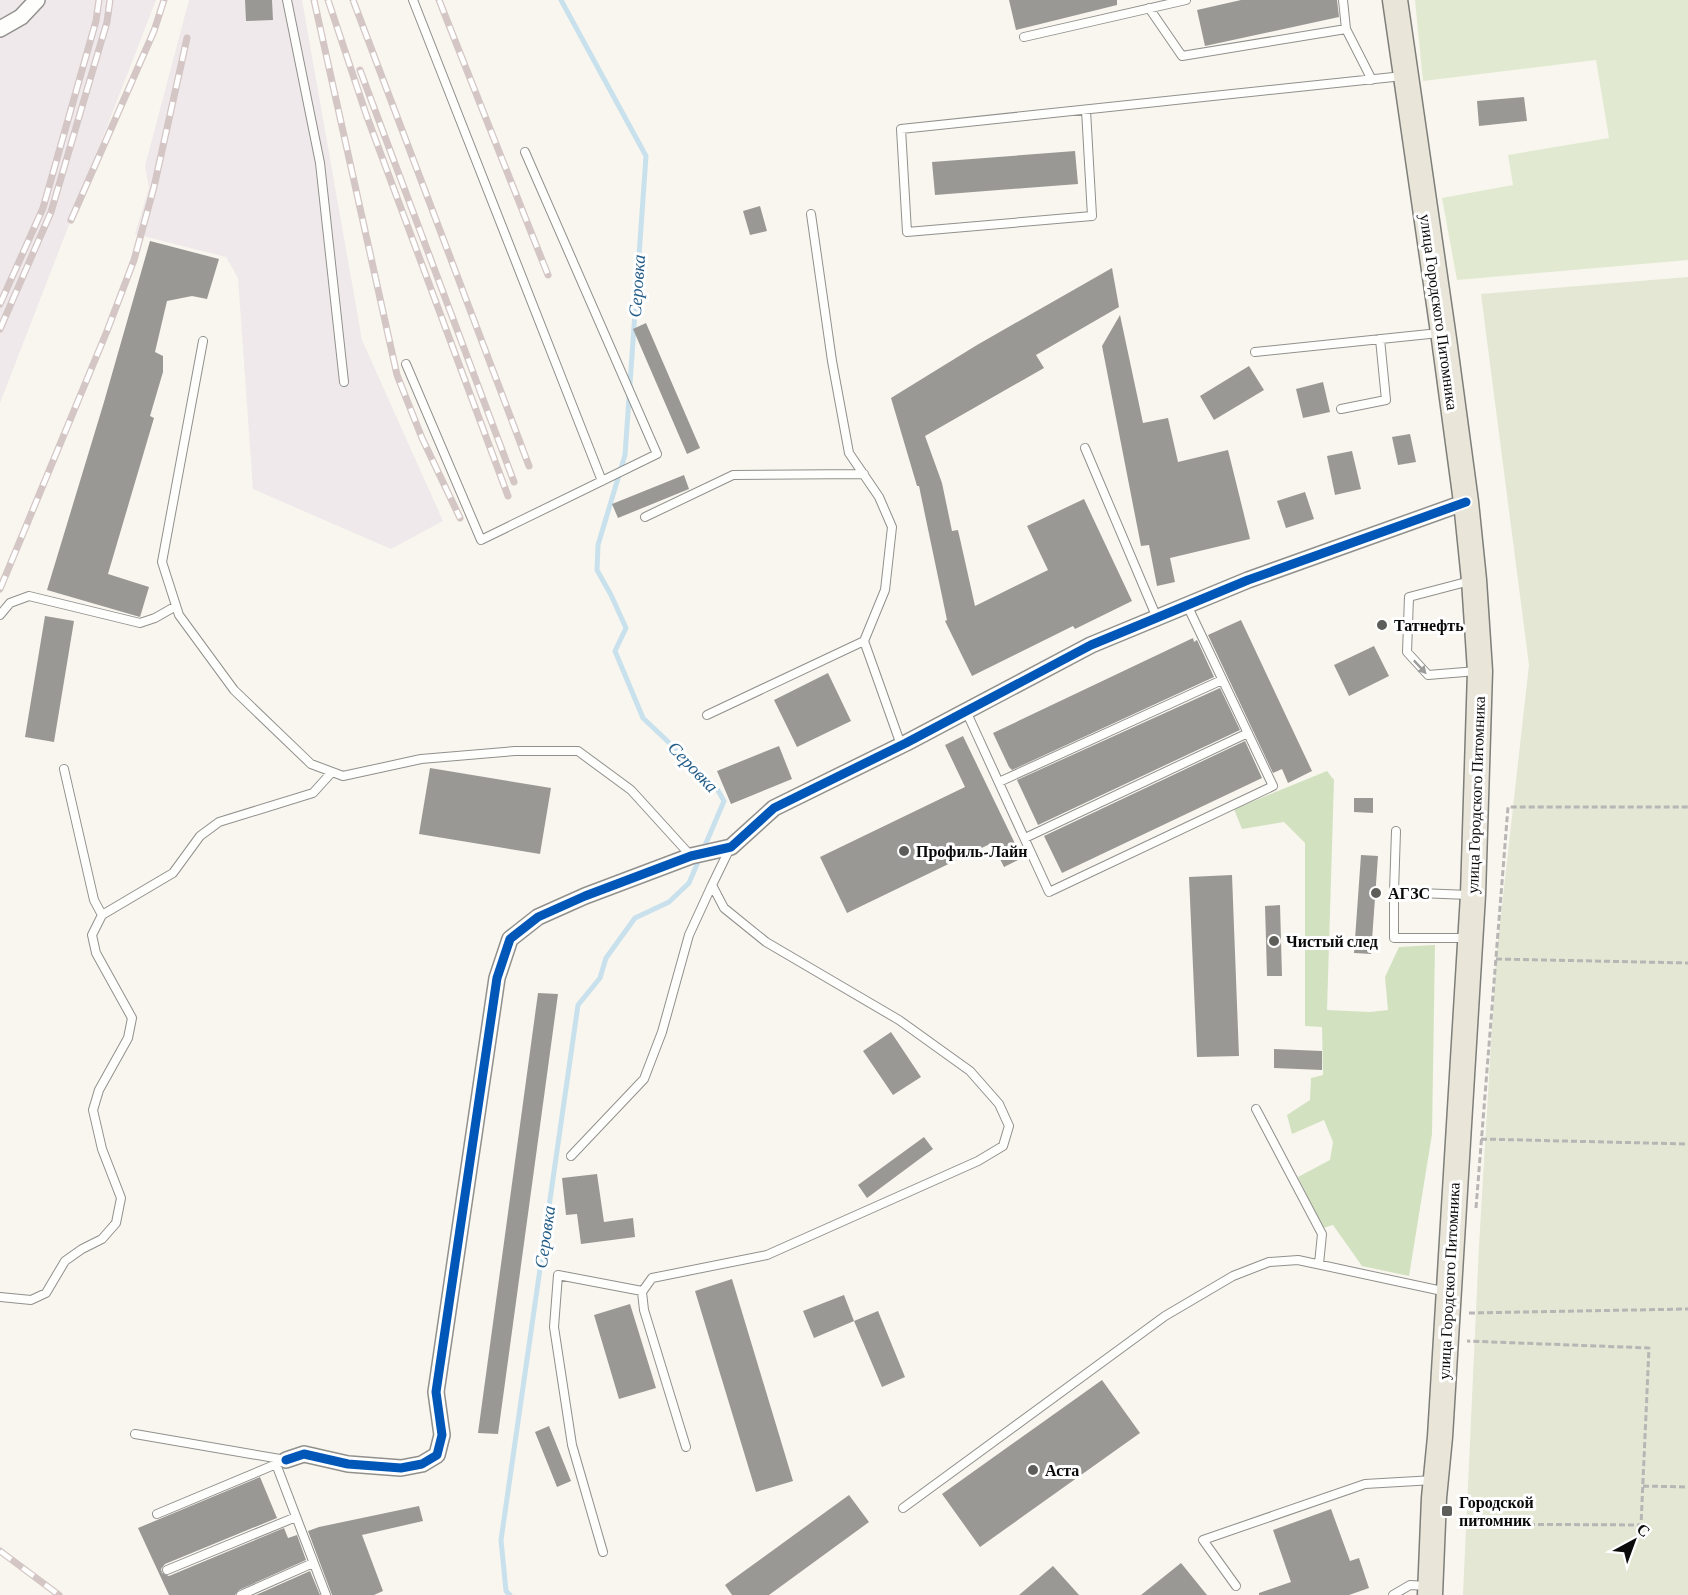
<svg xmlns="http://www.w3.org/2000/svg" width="1688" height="1595" font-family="'Crimson Pro',serif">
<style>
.industrial{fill:#efe9eb}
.green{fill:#e1ead1}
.forest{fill:#d2e1c0}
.cemetery{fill:#e3e7d4}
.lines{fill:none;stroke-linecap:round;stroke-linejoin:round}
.stream{stroke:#c9e1ed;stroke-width:5}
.building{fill:#9a9894}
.lane-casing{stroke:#91908d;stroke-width:10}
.street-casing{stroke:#91908d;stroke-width:18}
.primary-casing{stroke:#7e7e7a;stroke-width:27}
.path{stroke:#b7b6b5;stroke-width:3;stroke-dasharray:6 3;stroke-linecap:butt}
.lane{stroke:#fefefc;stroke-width:8}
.street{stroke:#fefefc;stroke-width:15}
.primary{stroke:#e9e5d9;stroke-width:24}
.rail-casing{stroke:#d3c6c5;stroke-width:7}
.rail{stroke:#fff;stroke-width:4.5;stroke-dasharray:14;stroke-linecap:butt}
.cycleway-casing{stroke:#fff;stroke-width:13}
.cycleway{stroke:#0057b8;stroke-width:9}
.oneway{fill:#9c9c9b}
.poi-dot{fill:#5d5d5a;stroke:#fff;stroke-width:2}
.labels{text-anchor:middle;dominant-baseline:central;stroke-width:6;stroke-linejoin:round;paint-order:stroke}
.street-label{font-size:16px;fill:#0a0a0a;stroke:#fff}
.poi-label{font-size:16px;font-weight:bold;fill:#0a0a0a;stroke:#fff;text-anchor:start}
.water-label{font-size:18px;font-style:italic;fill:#255e89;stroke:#fff}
</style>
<rect width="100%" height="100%" fill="#f8f6ee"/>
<path class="industrial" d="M0,0h156l-156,403z
M189,0h113l60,340 81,181 -52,28 -138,-60 -15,-211 -12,-21 -91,-23 14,-46 -4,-22z"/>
<path class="green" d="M1415,0h273v260l-231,20 -15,-82 71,-13 -5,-30 101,-17 -13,-78 -173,21z"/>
<path class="forest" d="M1327,771l7,9 -7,230 43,2 18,-2 -3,-33 14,-30 36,-2 -3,189 -23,142 -47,-10 -29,-41 -10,3 -25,-51 32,-17 3,-18 -9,-22 -32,14 -5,-19 23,-15 1,-22 12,-3 -1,-48 -17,-1v-183l-21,-21 -42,7 -8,-20z"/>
<path class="cemetery" d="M1688,277v1318h-225l16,-349 17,-287 33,-294 -48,-371z"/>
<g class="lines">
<path class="stream" d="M510,1595l-4,-4 -5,-51 77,-535 22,-27 6,-20 29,-40 34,-16 20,-19 35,-82 -8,-14 -73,-69 -28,-67 11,-23 -15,-33 -14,-25 1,-25 27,-90 21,-299 -85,-156"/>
</g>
<path class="building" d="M245,0h27l1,20 -27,1z
M1009,0h108v5l-101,25z
M1241,0h96l2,17 -134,29 -8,-36z
M1524,97l3,24 -48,5 -2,-25z
M1075,151l3,33 -143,11 -3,-33z
M760,206l7,25 -17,4 -7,-24z
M150,241l69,18 -12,40 -15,-3 -25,5 -12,51 8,4v16l-13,44 4,2 -46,156 41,13 -9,30 -93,-27 57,-188z
M1112,268l7,39 -83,48 8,13 -119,68 17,47 10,48 6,-1 17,76 73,-36 -21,-44 57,-27 48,102 -57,28 -2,-3 -101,50 -27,-55 2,-1 -28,-134h-2l-26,-88 86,-53z
M1120,315l23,108 25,-5 10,44 50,-12 22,89 -80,19 5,24 -18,4 -8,-41 -8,1 -39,-200z
M646,323l54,125 -13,6 -54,-125z
M1249,366l15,24 -50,30 -14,-24z
M1323,382l7,30 -27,6 -7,-29z
M1410,434l6,28 -18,3 -6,-28z
M1352,451l9,38 -26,6 -8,-39z
M684,475l5,14 -71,29 -6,-14z
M1305,492l9,27 -28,9 -9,-27z
M45,616l29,5 -20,121 -29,-5z
M1241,620l71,151 -24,12 -6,-14 -9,4 -65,-138z
M1193,638l1,4 3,-2 17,37 -202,93 -3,-3 -16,-34z
M1374,646l15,30 -40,20 -15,-31z
M828,673l23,48 -54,26 -23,-47z
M1220,688l20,42 -202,95 -21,-45z
M963,736l59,122 -18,9 -12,-24 -145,70 -27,-56 145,-70 -20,-42z
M1245,741l17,37 -200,95 -18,-37z
M779,746l13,33 -61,25 -14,-33z
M430,768l121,20 -11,66 -121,-20z
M1354,798h19v15l-19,-1z
M1361,855l17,1 -7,98 -17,-1z
M1232,875l7,181 -42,1 -8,-180z
M1280,905l2,71h-15l-2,-70z
M538,993l20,1 -60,440 -20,-1z
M891,1032l30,45 -28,18 -30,-44z
M1274,1049l48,2v19l-48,-2z
M924,1137l9,12 -66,49 -9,-13z
M597,1174l7,48 29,-4 2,19 -54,7 -4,-30 -11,1 -4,-37z
M732,1279l61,202 -37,11 -61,-201z
M844,1295l10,26 -40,17 -11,-27z
M630,1304l26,84 -37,11 -25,-84z
M878,1311l27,66 -23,10 -28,-66z
M1102,1380l38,53 -160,114 -38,-53z
M549,1426l22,55 -14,6 -22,-55z
M260,1477l17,41 -112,46 -4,5 1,4 7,3 115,-48 4,10 9,-3 9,25 -67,30 -4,5h-66l-31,-67z
M849,1495l20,27 -100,73h-37l-7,-10z
M419,1506l4,15 -61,14 21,56 -9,4h-42l-24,-64 11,-4z
M1331,1509l19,52 9,-3 10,30 -20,7h-90v-2l32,-11 -18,-52z
M1181,1563l26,32h-66z
M1053,1566l26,29h-60z
M310,1571l10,24h-64z"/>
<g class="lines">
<g class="lane-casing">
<path id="lane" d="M287,0l33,163 24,219
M413,0l189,481
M1343,0l3,29
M1149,8l33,48 164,-27 26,51
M1024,37l162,-37
M1086,110l6,106 -185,16 -6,-103 502,-53
M203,341l-41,221 17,53 55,75 77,74 32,12 78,-17 94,-8h63l53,39 60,66
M1255,352l184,-19
M406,364l75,176 176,-86 -132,-302
M1341,409l45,-9 -6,-61
M1085,448l72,170
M645,517l88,-42 131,-1
M1470,581l-61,16 -2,55 21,23 49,-4
M0,615l10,-12 19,-7 111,27 15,-5 21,-12
M864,641l37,104
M966,711l83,181 224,-106 -86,-181
M707,715l157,-74 21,-51 7,-63 -13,-30 -30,-44 -17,-92 -21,-147
M64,769l30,131 8,15
M999,782l223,-102
M1025,838l223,-105
M1394,892l2,-61
M1466,938h-72v-46l75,3
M1256,1109l66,125 -3,30
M571,1156l73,-77 18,-47 27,-97 23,-50
M0,1297l31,3 15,-7 19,-32 17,-12 20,-10 14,-16 5,-25 -19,-49 -9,-39 6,-20 29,-52 4,-20 -36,-65 -4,-18 10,-20 71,-42 27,-37 19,-14 94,-29 19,-21
M135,1434l151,26
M686,1447l-42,-137 -2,-18 10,-14 115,-23 211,-94 25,-15 6,-20 -10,-22 -29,-33 -71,-51 -133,-78 -42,-34 -12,-23 18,-37
M276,1464l50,131
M903,1508l262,-192 68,-40 36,-14 29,-2 149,32
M157,1514l129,-54
M603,1552l-31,-107 -18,-118 4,-52 84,16
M167,1570l129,-53
M1236,1586l-33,-46 162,-56 69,-4
M241,1595l72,-32
M1393,1595l17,-10 18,1"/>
</g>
<g class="street-casing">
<path id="street" d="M0,29l21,-12 16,-17
M286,1460l18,-6 44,10 53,4 21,-4 15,-9 5,-20 -6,-43 61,-414 13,-39 28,-22 47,-21 106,-40 40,-9 43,-39 132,-65 185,-98 157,-65 218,-78"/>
</g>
<g class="primary-casing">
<path id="primary" d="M1395,0l49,339 22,163 8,78 6,91 -7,224 -33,542 -6,61 -4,97"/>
</g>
<path class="path" d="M1496,959l192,4
M1481,1139l207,5
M1476,1208l32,-401h180
M1469,1313l219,-4
M1643,1486l45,1
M1466,1524l175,1 8,-177 -182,-7"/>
<use href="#lane" class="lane"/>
<use href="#street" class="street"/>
<use href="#primary" class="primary"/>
<g class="rail-casing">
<path id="rail" d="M314,0l83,375 25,63 38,80
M328,0l38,114 142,382
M353,0l176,466
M439,0l109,275
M360,70l154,412
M71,220l83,-189 10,-31
M0,304l43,-96 53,-187 3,-21
M0,329l51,-117 56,-190 3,-22
M0,589l107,-258 27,-71 20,-73 33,-149
M0,1551l59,44"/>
</g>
<use href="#rail" class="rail"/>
<g class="cycleway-casing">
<path id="cycleway" d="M286,1460l18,-6 44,10 53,4 21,-4 15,-9 5,-20 -6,-43 61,-414 13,-39 28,-22 47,-21 106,-40 40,-9 43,-39 132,-65 185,-98 157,-65 218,-78"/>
</g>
<use href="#cycleway" class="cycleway"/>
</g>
<defs><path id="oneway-solid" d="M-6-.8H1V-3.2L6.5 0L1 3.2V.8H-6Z" transform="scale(1.5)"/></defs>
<use class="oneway" href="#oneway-solid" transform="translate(1420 667) rotate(47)"/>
<g class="poi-dot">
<circle cx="1382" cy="625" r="6"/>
<circle cx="904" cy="851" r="6"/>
<circle cx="1376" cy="893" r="6"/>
<circle cx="1274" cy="941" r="6"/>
<circle cx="1033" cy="1470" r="6"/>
<rect x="1441" y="1505" width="12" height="12" rx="3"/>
</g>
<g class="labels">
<g class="street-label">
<text transform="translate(1439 312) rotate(82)">улица Городского Питомника</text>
<text transform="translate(1476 795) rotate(-88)">улица Городского Питомника</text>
<text transform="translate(1449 1281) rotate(-87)">улица Городского Питомника</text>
</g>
<g class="poi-label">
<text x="1394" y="625">Татнефть</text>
<text x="916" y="851">Профиль-Лайн</text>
<text x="1388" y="893">АГЗС</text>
<text x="1286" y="941">Чистый след</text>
<text x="1045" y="1470">Аста</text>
<text x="1459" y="1502">Городской<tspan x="1459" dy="18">питомник</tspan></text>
</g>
<g class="water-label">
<text transform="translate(637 286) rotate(-86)">Серовка</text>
<text transform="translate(693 767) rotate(46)">Серовка</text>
<text transform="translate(545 1237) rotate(-82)">Серовка</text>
</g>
</g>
<g transform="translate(1634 1541) rotate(41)" stroke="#ffffff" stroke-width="4.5" paint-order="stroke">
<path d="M0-4.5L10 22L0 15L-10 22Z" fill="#0a0a0a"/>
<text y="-9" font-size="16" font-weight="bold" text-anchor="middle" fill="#0a0a0a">С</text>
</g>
</svg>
